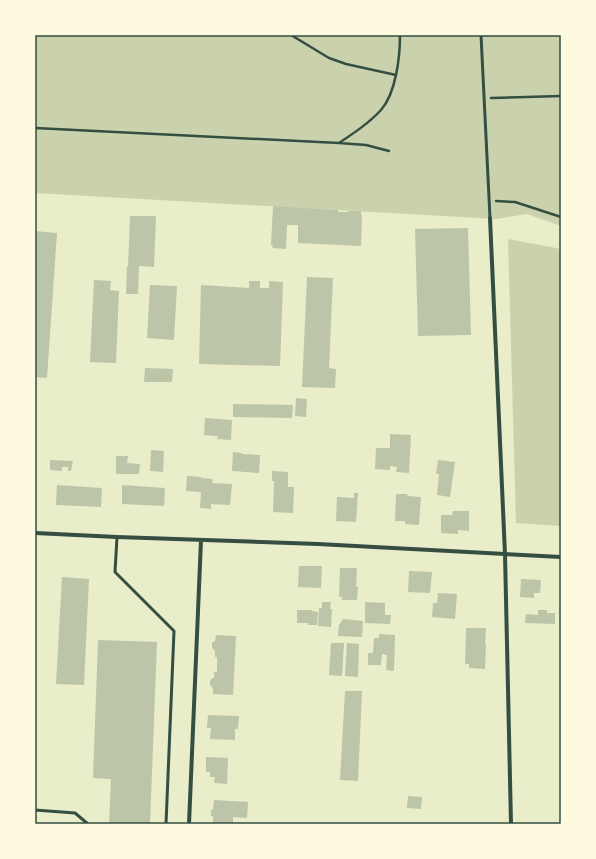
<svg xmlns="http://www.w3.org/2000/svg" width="596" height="859" font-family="Figtree,sans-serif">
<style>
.green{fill:#cad2ad}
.building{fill:#bcc5a7}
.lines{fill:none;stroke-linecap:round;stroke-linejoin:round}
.path{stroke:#344e41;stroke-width:2.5}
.service{stroke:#344e41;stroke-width:3}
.minor{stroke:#344e41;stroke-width:4}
.neatline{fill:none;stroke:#344e41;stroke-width:1.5}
</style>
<rect width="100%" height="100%" fill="#e9edc9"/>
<path class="green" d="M35,35h526v191l-34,-12 -31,5 -461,-26z
M508,239l53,10v277l-45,-3z"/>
<path class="building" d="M273,206l65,4v2h9l1,-1h13v4h1l-1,31 -63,-3v-18h-11l-1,24 -14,-1 1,-3h-2z
M130,216h26l-2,51 -15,-1 -1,28h-12l1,-28 1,1z
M468,228l3,107 -53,1 -3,-107z
M35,231l22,2 -10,145 -12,-1z
M307,277l26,1 -4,90 7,1 -1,19 -33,-1z
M94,280l17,1 -1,9 9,1 -3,72 -26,-1z
M249,281h11v7h9v-7l14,1 -3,84 -81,-2 2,-79 48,3z
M150,285l27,1 -3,54 -27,-2z
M145,368l28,1 -1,13h-28z
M296,398l11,1 -1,18 -11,-1z
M233,404l60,1 -1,13 -59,-1z
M205,418l27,2 -1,20 -14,-1 1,-3 -14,-1z
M390,434l21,1 -2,38 -13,-1 1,-5 -7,-1v4l-15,-1 1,-21h14z
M151,450l13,1 -1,21 -13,-1z
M233,452l9,1v1l18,1 -1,18 -27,-2z
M116,456h12l-1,7 13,1 -1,10h-23z
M50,460l23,1 -2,10h-3v-4h-6v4l-12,-1z
M438,460l17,2 -5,35 -13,-2 2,-21h-3z
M272,471l16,1v15h6l-1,26 -20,-1 1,-31h-2z
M187,476l14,1v1l12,1 -1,4 20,1 -2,21 -19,-1v5l-11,-1 1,-16 -15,-1z
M57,485l45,3 -1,19 -45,-2z
M122,485l43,3 -1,18 -42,-2z
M354,493h4l-2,29 -20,-1 1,-24 17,1z
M396,494h12l-1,2 14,1 -2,28 -14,-1v-3h-10z
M453,511h16v20l-11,-1v4l-17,-1v-18h12v-1h-1z
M299,566h23l-1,22 -23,-1z
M340,568h17l-1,19h2l-1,13h-15v-3h-3z
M409,571l23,1 -2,21 -22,-1z
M62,577l27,2 -5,106 -28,-1z
M521,579l20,1 -1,13h-6v5l-14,-1z
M438,593l19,1 -2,25 -23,-2 1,-14h4z
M322,602h9l-1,7h2l-1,18 -13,-1 1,-18h3z
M365,602l20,1v12h6l-1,9 -25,-1z
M297,610h15v1l6,1 -1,13h-9v-2h-11z
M538,610h9v3h8v11l-30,-1 1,-9 12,1z
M343,619l20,2 -1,16 -24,-1 1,-11z
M466,628h20l-1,16h1l-1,25 -16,-1v-4h-4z
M379,634l16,1 -1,36 -8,-1 1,-15h-3v-1h-2l-1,11h-13v-12h5l1,-15h5z
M216,635l20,1 -3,59 -20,-1v-6l-3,-3v-4l2,-3h2v-6h3v-15h-2v-6l-3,-3v-5l3,-2z
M98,640l59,2 -7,182h-41l2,-45 -18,-1z
M331,643h13l-2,33 -13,-1z
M347,643l12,1 -1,33 -13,-1z
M345,691h17l-4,90 -18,-1z
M208,715l31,1 -1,13h-3v11l-25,-1 1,-11h-4z
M206,757l22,1 -1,26 -13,-1 1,-6h-5v-5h-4z
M408,796l14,1 -1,12 -14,-1z
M214,800l34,2 -1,16 -14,-1v7h-20v-8h-2v-6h2z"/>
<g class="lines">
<path class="path" d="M291,35l38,23 17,6 50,11
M491,98l70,-2
M35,128l304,15 27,2 23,6
M339,143c15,-10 30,-20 42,-33 15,-17 19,-53 19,-75
M496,201l19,1 46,15"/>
<path class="service" d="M481,35l9,183
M117,537l-2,35 59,59 -8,193
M35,810l40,3 13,11"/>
<path class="minor" d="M490,218l15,336 6,270
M35,533l82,4 201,7 243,13
M189,824l12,-284"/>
</g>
<rect width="596" height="859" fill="none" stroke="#fefae0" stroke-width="72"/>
<rect x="36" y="36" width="524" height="787" class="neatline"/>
</svg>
